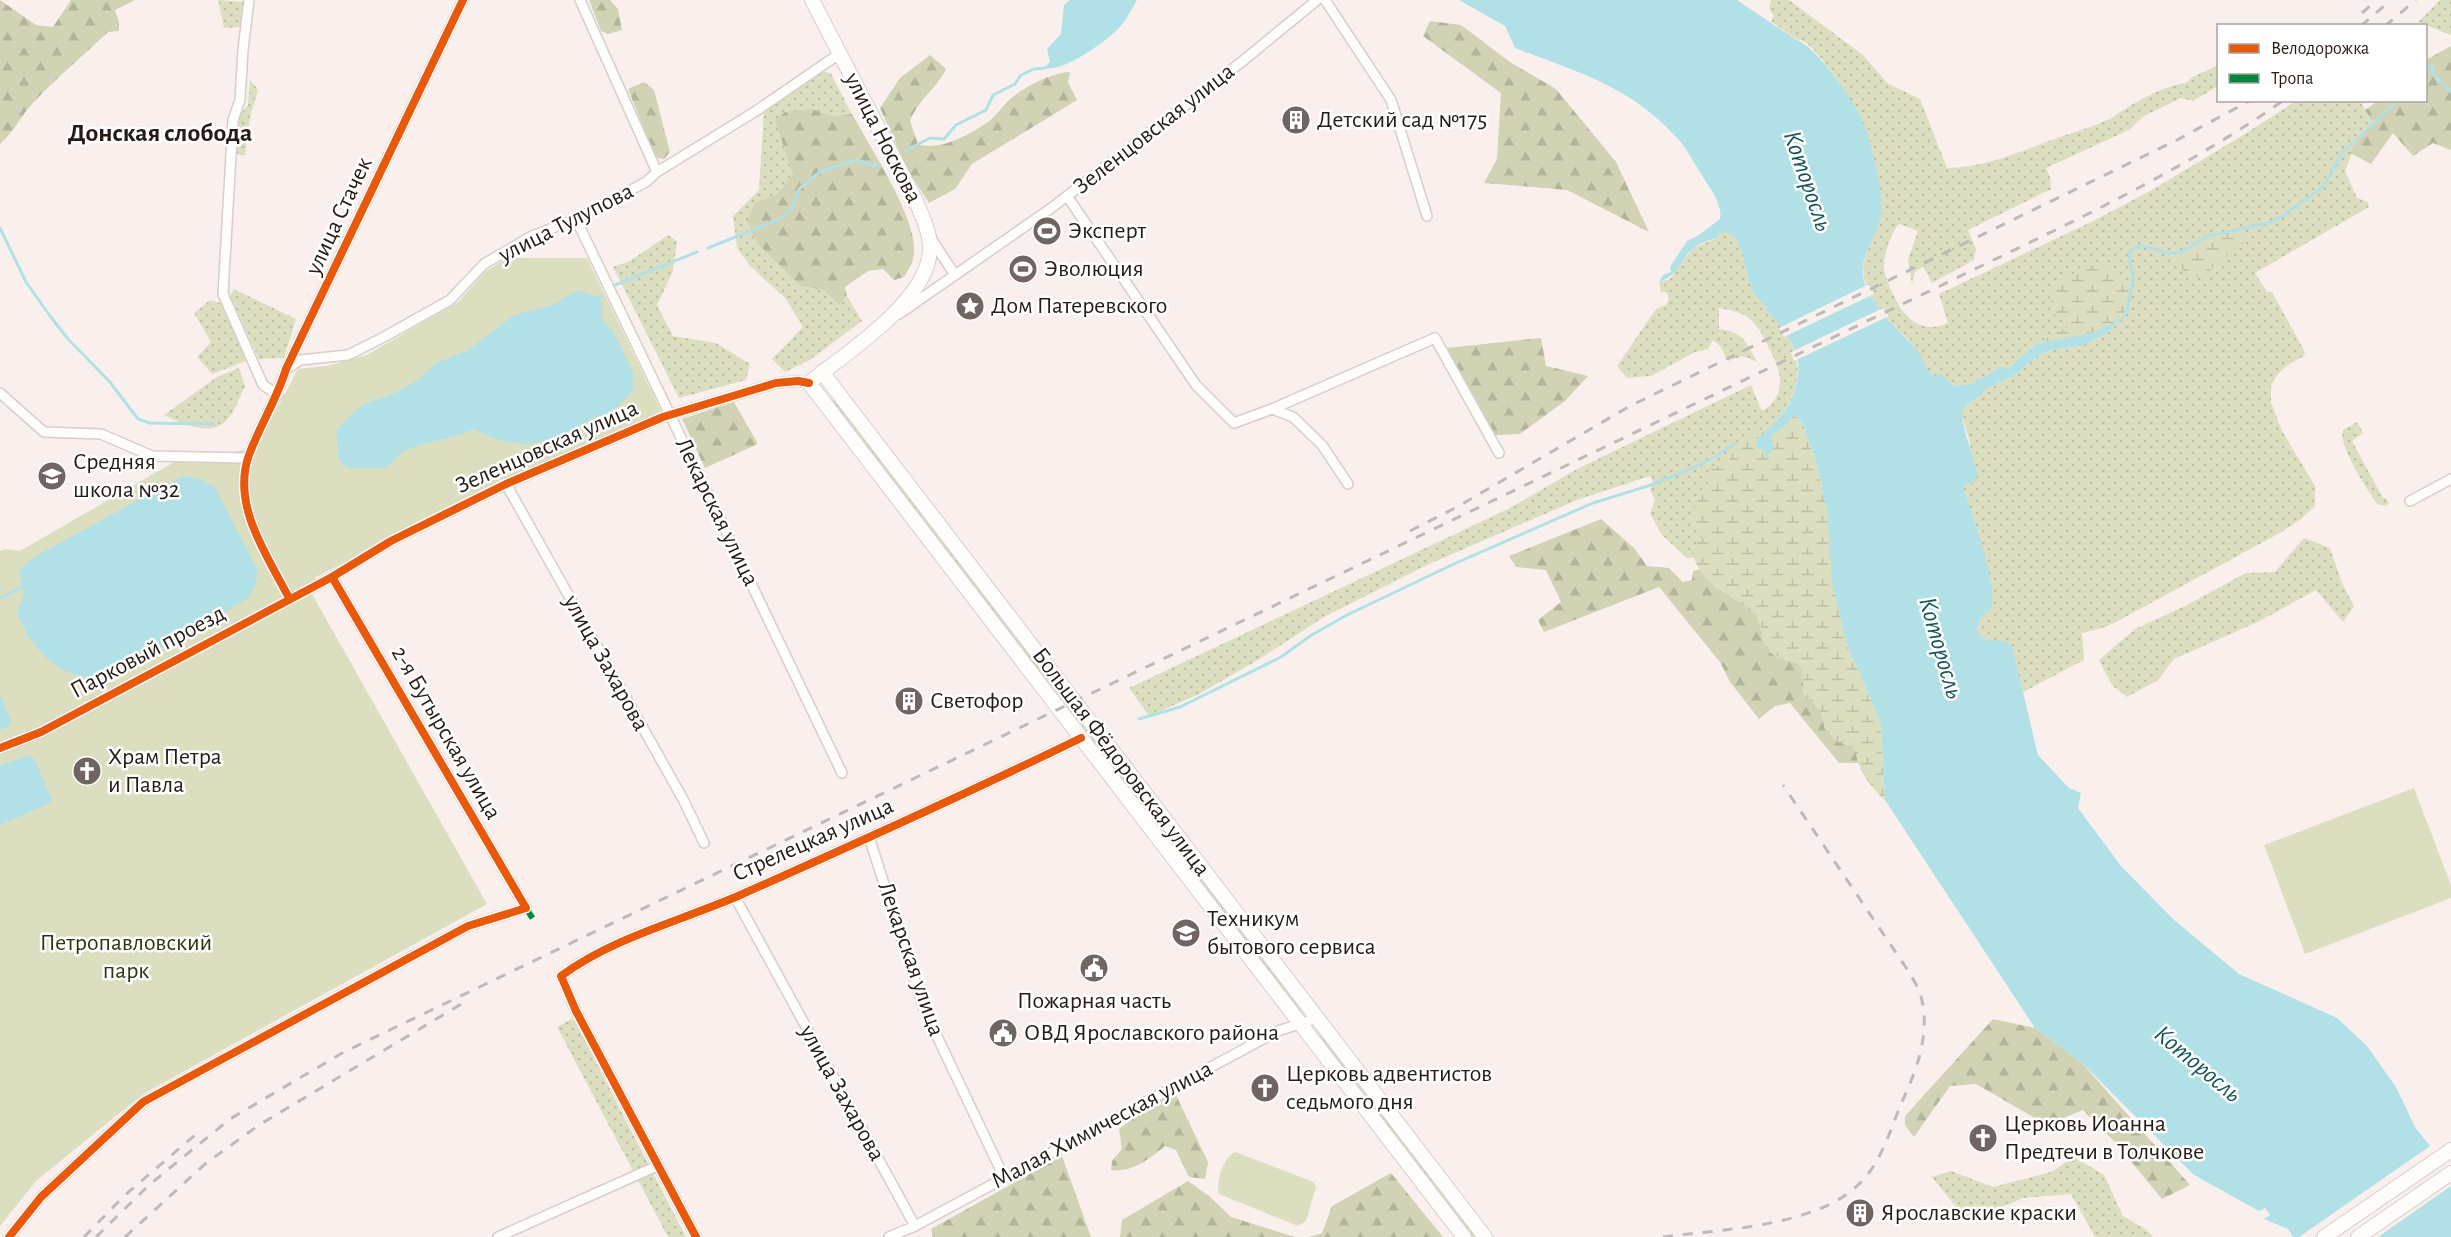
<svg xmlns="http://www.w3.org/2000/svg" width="2451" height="1237" font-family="'Alegreya Sans',sans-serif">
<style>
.grass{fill:url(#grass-dots)}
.forest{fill:url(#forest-firs)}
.wetland{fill:url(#wetland-marsh)}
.park{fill:#dcdec0}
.water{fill:#b1e1e6}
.pier{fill:#f9f0ed}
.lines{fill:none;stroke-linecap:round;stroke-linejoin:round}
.stream{stroke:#b1e1e6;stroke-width:3}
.street-casing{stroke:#d9cdc9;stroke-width:12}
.secondary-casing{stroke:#d9cdc9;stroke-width:16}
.street{stroke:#fefdfc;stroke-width:9}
.secondary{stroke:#fefdfc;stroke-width:14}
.rail{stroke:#bebab9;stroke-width:3;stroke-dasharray:10 10;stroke-linecap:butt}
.quiet{stroke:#00873e;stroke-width:6;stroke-dasharray:12 6;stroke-linecap:butt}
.cycleway-casing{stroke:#fff;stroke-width:11}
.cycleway{stroke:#e8590c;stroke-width:8}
.labels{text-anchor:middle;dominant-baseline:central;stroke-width:5;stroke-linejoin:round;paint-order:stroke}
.poi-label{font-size:24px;fill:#281a15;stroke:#fff;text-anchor:start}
.street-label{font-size:24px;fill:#281a15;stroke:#fff}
.park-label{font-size:24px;fill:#30360c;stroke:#fff}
.neighbourhood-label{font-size:26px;font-weight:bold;fill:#281a15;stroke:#fff}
.water-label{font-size:26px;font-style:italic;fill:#18565c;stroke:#fff}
</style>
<defs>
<pattern id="grass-dots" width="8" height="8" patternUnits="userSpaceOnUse" patternTransform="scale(1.5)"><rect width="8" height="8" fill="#dcdec0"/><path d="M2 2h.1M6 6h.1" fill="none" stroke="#bdbea4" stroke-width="1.8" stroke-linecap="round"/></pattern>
<pattern id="forest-firs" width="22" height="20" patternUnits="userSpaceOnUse" patternTransform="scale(1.5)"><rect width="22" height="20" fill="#d1d3b4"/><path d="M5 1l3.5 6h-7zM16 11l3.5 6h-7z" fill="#b3b59a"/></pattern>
<pattern id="wetland-marsh" width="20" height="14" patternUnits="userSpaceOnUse" patternTransform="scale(1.5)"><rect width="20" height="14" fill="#dcdec0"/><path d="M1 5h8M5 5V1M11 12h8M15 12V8" fill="none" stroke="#bdbea4"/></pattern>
</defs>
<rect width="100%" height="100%" fill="#f9f0ed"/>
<path class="grass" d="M218,0l25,2 -1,25 -18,1z
M1771,0h18l74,55 24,28 33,16 27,69c39,0 79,-19 116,-32 18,-6 40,-12 56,-23 19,-12 43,-27 67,-30l5,-5 27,-13v21l-25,15 -12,-3 -37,18 -15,14 -83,38 4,9 1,12 -83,41 8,19 -2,11 -42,23 -9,-17 -8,6 -3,12 -4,-24 10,-29 -19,-7c-8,9 -16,32 -15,44 1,8 4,15 7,22 11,24 26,46 57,33l-9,-29 152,-72 61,-32 88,-53 56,-36h63l16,21 -19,20 -11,29 12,27 11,4 1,5 -114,66 12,19h5l33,60 -1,4 -16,9 -11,10 -6,11v16l10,27 34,57v20l-15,14 -22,14 -162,88 -14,6 -20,5 2,27 -61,32 -12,-46c-12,-8 -28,0 -34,-17l4,-12 10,-8 -28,-122 10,-5c-2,-14 -1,-29 -4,-43 -7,-29 -17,-25 14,-45l1,-4 31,-15 23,-19 12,-6 31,-4 23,-11 -59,7 -12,4 -22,20 -16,4 -23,14 -18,2 -13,-11 -7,1c-11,-9 -16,-24 -26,-36 -16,-18 -39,-37 -44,-62 -5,-24 17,-47 18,-70 0,-17 -12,-69 -19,-84 -10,-21 -40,-69 -58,-82 -3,-2 -8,-2 -12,-5 -8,-5 -15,-11 -22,-16l3,-5 -5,-7z
M2440,0h11v35l-33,-13z
M824,71l7,3 21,40 -18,2 -22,-7 -21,56 2,10 -18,20 -19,7 45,84 22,4 16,15 8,-9 15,25 -52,39 -25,12 -13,-13 31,-32 -17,-28 -36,-33 -13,-18 -4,-32 26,-26 5,-80z
M250,80l8,10 -8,27 -5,39 -8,-2v-36l11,-13z
M1726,231c20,10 17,38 26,57 5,11 15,20 23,29 30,35 30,70 1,105l109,378c-13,-11 -27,-29 -28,-47l-157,-184 -6,-11h-7l-25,-23 -12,-21 5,-14 -5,-10 3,-8 -3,-6 -73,24 -150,65 -103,52 -63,41 -62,36 -50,22 -20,-28 381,-180 67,-39 174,-84 11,26c27,-16 19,-41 6,-65 -5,-10 -9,-19 -18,-27 -8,-7 -20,-9 -31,-11v21c25,3 27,13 38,33l-14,-6 -15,5 -8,-15 -7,-6 -5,9 -13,3 -44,24 -24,2 -10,-12 39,-57 10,-4 3,-7 -3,-6h-5l-2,-10 11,-3 23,-31 24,-10 3,-6z
M668,235l9,6 -4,30 -16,34 16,31 43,7 34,21 -4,16 -67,18 -66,-131 17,-6z
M234,289l62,30 -12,39 -25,1 -29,-63z
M210,300l13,4 25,56 -36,14 -15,-17 14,-15 -17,-29z
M239,368l6,18c-5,10 -10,26 -18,34 -18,18 -46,3 -63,-5l53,-38z
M834,399l357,465 -4,3 -356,-465z
M2357,422l6,11 -11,8 31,57h3l3,6 -4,2 -8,-2c-9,-13 -40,-60 -34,-74z
M2304,538l26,10 12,35 12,23 -11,16 -27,-32 -56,31 -86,38 -16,21 -31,17 -15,-12 -13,-25 36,-31 50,-23 61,-33 29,-1z
M1197,872l106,138 -4,3 -105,-138z
M573,1018l113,219h-18l-111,-210z
M1322,1034l155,203h-6l-153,-200z
M2074,1157l30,18 19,41 24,14 6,7h-58l-24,-43 -48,4 -56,23 -35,-44 19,-6 42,16 58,-15z"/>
<path class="forest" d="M0,0l36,25 17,2 18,-27h64l-20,10 4,12v9l-11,1c-25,24 -52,46 -76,72 -12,13 -18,28 -32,40z
M589,0h21l8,9 4,21 -14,4 -7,-3z
M1430,21l31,4 49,37 46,27 60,73 33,70 -82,-42 -83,-7 13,-24 4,-66 -78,-57z
M2451,46v104l-18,-7 -20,13 -20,-23 -22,31 -21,-11 6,-11 18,-19 -9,-13 13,-9 48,-1v-40z
M930,55l16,14c-10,21 -27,29 -36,52l8,23c21,8 52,-10 70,-22 7,-5 13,-14 19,-20 13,-13 45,-30 63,-30l-2,10 9,18 -105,64 -17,25 -26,14 -22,-34 -27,-61 20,-30z
M644,82l10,8 16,62 -6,7 -8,-1 -28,-69z
M812,109l22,7 18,-2c17,31 65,105 62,137 0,10 -5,18 -10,26l-10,3 -11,-11 -15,2 -23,16 2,9 -8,9 -16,-15 -22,-4 -41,-40 -13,-25 9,-19 19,-7 18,-20 -18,-55 10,-8z
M1541,338l5,28 42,10 -23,25 -45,33 -37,2 -36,-88z
M734,402l24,42 -53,24 -23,-49z
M1601,519l33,29 13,18 22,2 14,14 9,-2 1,-9 7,-2 15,18 33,21 9,8 7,28 13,14 20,5 4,4 3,27 14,12 19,36 16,4 4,7 1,10h-19l-49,-60 -15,3 -16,13 -29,-37 -10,-20 -61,-75 -115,45 -6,-12 23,-18 -15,-32 -30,-3 -7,-11z
M1993,1019l42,9 47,35 108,122 -28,14 -48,-58 -31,-31 -36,15 -71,-41 -26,2 -36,51 -9,-12v-9z
M1175,1093l33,69 -3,17 -16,-2 -13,-27 -11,-4c-16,13 -33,27 -54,24l1,-9 10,-12 -3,-20 45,-35z
M1062,1156l29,81h-158l-2,-8z
M1391,1173l52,64h-134l13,-4 10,-27z
M1188,1181l21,15 22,21 64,20h-175l2,-17z"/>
<path class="wetland" d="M2242,229l2,14 -32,24c-2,6 -5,7 -11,9 -19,4 -19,-14 -33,-23h11l29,-17z
M2095,265l8,1 17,15 13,-2c-4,10 -3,22 -6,32 -7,19 -64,29 -82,31l3,-7 19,-7 -2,-6 -10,-7 -7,-24 19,-15z
M1792,416l5,1 6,8 13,36 11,49 19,132 35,81 4,77c-10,-9 -21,-22 -26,-35 -3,-7 -2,-12 -6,-19l-16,-4 -13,-14c1,-17 -10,-23 -20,-34 -1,-8 0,-21 -4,-28 -4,-8 -24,-5 -32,-16 -8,-10 -4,-24 -11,-35 -20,-25 -54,-22 -65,-63l10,-17 -9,-14 1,-13 16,-29 -3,-6 6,-6c13,0 21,-8 19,-21l3,-3 41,-21 -18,16 2,10 9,9v-4l4,-4 -1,-14 16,-11z"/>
<path class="park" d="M507,258h80l74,153 -190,87 -155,79 -4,17 175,310 -344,190 -107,87 -36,45v-675l5,-2 15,2 154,-89 82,-14 42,-79 29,-3 40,-11 91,-53 27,-30z
M2414,788l37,97v13l-146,56 -41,-109z
M1235,1152l79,30 2,5 -10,34 -8,5 -79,-32c-3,-12 4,-37 16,-42z"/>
<path class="water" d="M1070,0h67c-6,10 -12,23 -21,31 -14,13 -54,42 -73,37l7,-6 -3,-13 14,-15 3,-29z
M1459,0h278l58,39c22,7 62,66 70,88 6,19 17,60 17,80 0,24 -23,47 -19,70 6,29 37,52 54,74 7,9 8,18 17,25l7,-2 13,12 18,-2 23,-14 16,-4 22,-20 12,-4 44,-8 34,-16 -19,17 -23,11 -31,4 -12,6 -23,19 -31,15 -1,4c-7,5 -18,10 -21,18 -2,6 13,53 16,63l-5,7 -10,5c8,25 36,100 28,122l-10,8 -4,12c8,20 23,5 35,17l26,109 31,33 12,5 -3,15 43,58 52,53 66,55 98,44 30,28 29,41 19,40 36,46v64h-158l-5,-8 -24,-10 6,-4 -5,-7 -6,3 -65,-36 -112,-112 -47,-35 -150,-228 -4,-77 -35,-81 -14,-61 -5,-71 -11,-49 -13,-36 -6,-8 -5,-1 -4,8 -16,11v9l3,3 -6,6 -1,8 -5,-12h-5l-2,-5c3,-9 11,-14 18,-20 13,-13 22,-31 24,-49 5,-35 -29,-58 -45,-84 -9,-16 -9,-64 -33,-59l-3,6c-7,2 -16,4 -22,9 -16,12 -13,27 -36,35l4,-7 8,-3 -1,-5 17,-26 12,-6 21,-16c3,-15 -10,-30 -17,-42 -8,-12 -15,-27 -25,-38 -47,-53 -100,-67 -163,-91l-10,-22z
M578,290l21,8 3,5v16l11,12 20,41 1,17c-7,6 -12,15 -19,20 -6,4 -14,6 -21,9 -46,27 -71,36 -120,11 -23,12 -52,10 -73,25 -5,3 -10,9 -14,14h-39l-9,-8 -3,-29 19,-20 12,-8 28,-10 23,-13 18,-17 31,-12 47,-36 35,-9z
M182,476l19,3 14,8 43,84 -3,15 -8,13c-30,16 -132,81 -160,78 -34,-3 -59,-35 -70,-65l7,-18 -5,-23 10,-10 16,-10z
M0,694l11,27 -3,5 -8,4z
M30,755l5,5 17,40 -6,5 -46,20v-60z"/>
<path class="pier" d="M1869,284l5,10 -90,43 -5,-9z
M1883,308l6,8 -95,45 -3,-9z
M2433,1144l18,24v18l-73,51h-79z"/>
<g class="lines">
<path class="stream" d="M2426,72l6,-7 1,9 18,17
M907,150l23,-12 14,1 12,-14 30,-15 7,-15 22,-11 6,-9 13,-6 11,-1
M0,228l26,54 24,34 18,23 41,42 29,38 12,4 63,1
M708,248l74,-30 11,-12 6,-17 22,-18 36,-11 18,6 4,-2
M615,285l82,-33
M599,298l3,-3
M2121,320l6,-9 6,-32 -4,-24 3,-5 8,-5 28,8h11l29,-17 60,-13 13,-6 43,-31 18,-33 56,-53
M0,598l22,-11
M1139,719l41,-12 101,-50 29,-21 37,-21 109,-52 137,-60 55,-17 40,-16 27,-13 20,-14"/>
<g class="street-casing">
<path id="street" d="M249,0l-6,50 -3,50 -7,20 -10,174 40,91 15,10
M580,0l77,172
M1325,0l66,100 36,116
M1067,196l129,189 38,38 38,-14 21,8 29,28 26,39
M576,219l266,554
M930,237l25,38
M899,314l151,-105 194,-149 73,-60
M288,368l12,-8 48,-5 36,-18 66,-37 34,-36 48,-28 44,-17 70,-37 11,-10 99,-61 83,-57
M0,393l44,39 57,2 51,22 96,2
M1272,409l163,-71 64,115
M506,484l178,317 20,42
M2410,501l41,-22
M289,598c-22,-43 -58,-93 -40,-143 11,-30 28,-56 37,-86l177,-369
M0,748l41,-16 291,-155 59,-36 115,-57 157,-67 113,-34 22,-2 11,2
M869,837l55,172 80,168
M735,897l180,329
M9,1237l32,-40 102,-95 325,-176 58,-18 -194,-331
M498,1237l159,-71
M696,1237l-120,-226 -15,-35c51,-38 119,-55 177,-80 115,-51 230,-103 343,-158
M889,1237l26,-11 363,-195 39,-13"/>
</g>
<g class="secondary-casing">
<path id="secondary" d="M812,0l103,199c6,15 15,32 15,49 0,52 -84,105 -121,135l655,854
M822,372l663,865
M2324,1237l127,-87
M2358,1237l93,-64"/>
</g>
<use href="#street" class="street"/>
<use href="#secondary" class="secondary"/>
<path class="rail" d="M2362,13l15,-13
M2361,26l30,-26
M2385,26l31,-26
M1410,531l47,-24 173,-101 547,-266 74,-40
M84,1237l40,-41 71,-61
M96,1237l53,-52 81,-66 114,-67 1592,-764c118,-58 240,-112 348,-188
M125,1237l80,-73 54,-39 204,-122
M1663,1237c59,-8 157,-10 199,-56 22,-23 30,-58 43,-86 14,-31 26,-67 15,-102 -3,-8 -9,-17 -13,-24l-124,-184"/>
<path class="quiet" d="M526,908l9,14"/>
<g class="cycleway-casing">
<path id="cycleway" d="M289,598c-22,-43 -58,-93 -40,-143 11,-30 28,-56 37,-86l177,-369
M0,748l41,-16 291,-155 59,-36 115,-57 157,-67 113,-34 22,-2 11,2
M9,1237l32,-40 102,-95 325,-176 58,-18 -194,-331
M696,1237l-120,-226 -15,-35c51,-38 119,-55 177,-80 115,-51 230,-103 343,-158"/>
</g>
<use href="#cycleway" class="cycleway"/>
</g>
<defs>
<g id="building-disc" transform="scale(1.5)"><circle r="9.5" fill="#716561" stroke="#fff"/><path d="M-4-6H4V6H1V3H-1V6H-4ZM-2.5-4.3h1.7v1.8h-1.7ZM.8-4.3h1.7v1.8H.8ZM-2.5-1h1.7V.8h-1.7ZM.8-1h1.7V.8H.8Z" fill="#fff"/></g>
<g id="stadium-disc" transform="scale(1.5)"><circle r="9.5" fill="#716561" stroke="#fff"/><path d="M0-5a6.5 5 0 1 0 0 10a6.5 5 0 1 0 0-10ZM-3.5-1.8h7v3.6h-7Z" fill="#fff"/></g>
<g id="sight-disc" transform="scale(1.5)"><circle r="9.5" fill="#716561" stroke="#fff"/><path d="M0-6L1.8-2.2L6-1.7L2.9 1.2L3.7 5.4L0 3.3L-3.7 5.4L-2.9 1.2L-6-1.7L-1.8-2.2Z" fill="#fff"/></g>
<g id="school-disc" transform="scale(1.5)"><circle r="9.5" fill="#716561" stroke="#fff"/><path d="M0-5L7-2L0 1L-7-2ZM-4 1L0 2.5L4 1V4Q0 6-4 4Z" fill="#fff"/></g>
<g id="church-disc" transform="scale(1.5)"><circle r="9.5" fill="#716561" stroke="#fff"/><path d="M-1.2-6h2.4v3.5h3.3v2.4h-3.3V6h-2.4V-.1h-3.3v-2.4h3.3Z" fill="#fff"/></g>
<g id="university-disc" transform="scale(1.5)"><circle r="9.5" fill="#716561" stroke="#fff"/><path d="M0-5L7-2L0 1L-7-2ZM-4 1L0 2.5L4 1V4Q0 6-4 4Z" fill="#fff"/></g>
<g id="civic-disc" transform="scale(1.5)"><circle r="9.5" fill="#716561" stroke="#fff"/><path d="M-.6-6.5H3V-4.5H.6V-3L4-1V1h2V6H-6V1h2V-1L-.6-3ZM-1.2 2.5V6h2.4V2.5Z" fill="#fff"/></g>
</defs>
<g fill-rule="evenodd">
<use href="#building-disc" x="1296" y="120"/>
<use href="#stadium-disc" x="1047" y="231"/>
<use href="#stadium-disc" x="1023" y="269"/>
<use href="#sight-disc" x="970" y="306"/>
<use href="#school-disc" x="52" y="476"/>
<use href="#building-disc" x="909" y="701"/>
<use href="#church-disc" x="87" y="771"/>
<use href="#university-disc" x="1186" y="933"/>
<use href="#civic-disc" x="1094" y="968"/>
<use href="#civic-disc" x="1003" y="1033"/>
<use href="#church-disc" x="1265" y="1088"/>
<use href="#church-disc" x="1983" y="1138"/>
<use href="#building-disc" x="1860" y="1213"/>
</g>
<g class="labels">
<g class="poi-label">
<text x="1317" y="120">Детский сад №175</text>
<text x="1068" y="231">Эксперт</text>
<text x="1044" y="269">Эволюция</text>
<text x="991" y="306">Дом Патеревского</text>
<text x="73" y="462">Средняя<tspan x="73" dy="28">школа №32</tspan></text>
<text x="930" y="701">Светофор</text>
<text x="108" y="757">Храм Петра<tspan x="108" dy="28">и Павла</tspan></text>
<text x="1207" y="919">Техникум<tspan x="1207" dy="28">бытового сервиса</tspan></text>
<text x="1094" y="1001" text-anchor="middle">Пожарная часть</text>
<text x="1024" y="1033">ОВД Ярославского района</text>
<text x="1286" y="1074">Церковь адвентистов<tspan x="1286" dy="28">седьмого дня</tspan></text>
<text x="2004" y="1124">Церковь Иоанна<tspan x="2004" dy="28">Предтечи в Толчкове</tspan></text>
<text x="1881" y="1213">Ярославские краски</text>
</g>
<g class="street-label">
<text transform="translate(1154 129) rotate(-38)">Зеленцовская улица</text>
<text transform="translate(883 138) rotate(63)">улица Носкова</text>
<text transform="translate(339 216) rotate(-65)">улица Стачек</text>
<text transform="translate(566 223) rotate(-27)">улица Тулупова</text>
<text transform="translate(547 447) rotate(-24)">Зеленцовская улица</text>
<text transform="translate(717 512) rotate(64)">Лекарская улица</text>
<text transform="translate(148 652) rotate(-28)">Парковый проезд</text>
<text transform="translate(606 663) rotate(61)">улица Захарова</text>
<text transform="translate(446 733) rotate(60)">2-я Бутырская улица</text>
<text transform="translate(1121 762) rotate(53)">Большая Фёдоровская улица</text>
<text transform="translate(813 840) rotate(-24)">Стрелецкая улица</text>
<text transform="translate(911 959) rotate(71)">Лекарская улица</text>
<text transform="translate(842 1093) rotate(61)">улица Захарова</text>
<text transform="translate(1102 1125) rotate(-28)">Малая Химическая улица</text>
</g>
<g class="park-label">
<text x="126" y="943">Петропавловский<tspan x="126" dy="28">парк</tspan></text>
</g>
<g class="neighbourhood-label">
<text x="160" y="133">Донская слобода</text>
</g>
<g class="water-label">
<text transform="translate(1808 181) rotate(71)">Которосль</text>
<text transform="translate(1941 648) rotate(74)">Которосль</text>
<text transform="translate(2198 1064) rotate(40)">Которосль</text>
</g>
</g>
<rect x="2217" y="24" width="210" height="78" fill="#ffffff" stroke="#a9a3a1" stroke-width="1.5"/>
<rect x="2229" y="44" width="30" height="9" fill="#e8590c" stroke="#a9a3a1" stroke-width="1.5"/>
<text x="2271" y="54" font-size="18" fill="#281a15">Велодорожка</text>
<rect x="2229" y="74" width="30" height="9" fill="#00873e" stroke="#a9a3a1" stroke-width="1.5"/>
<text x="2271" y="84" font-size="18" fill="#281a15">Тропа</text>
</svg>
